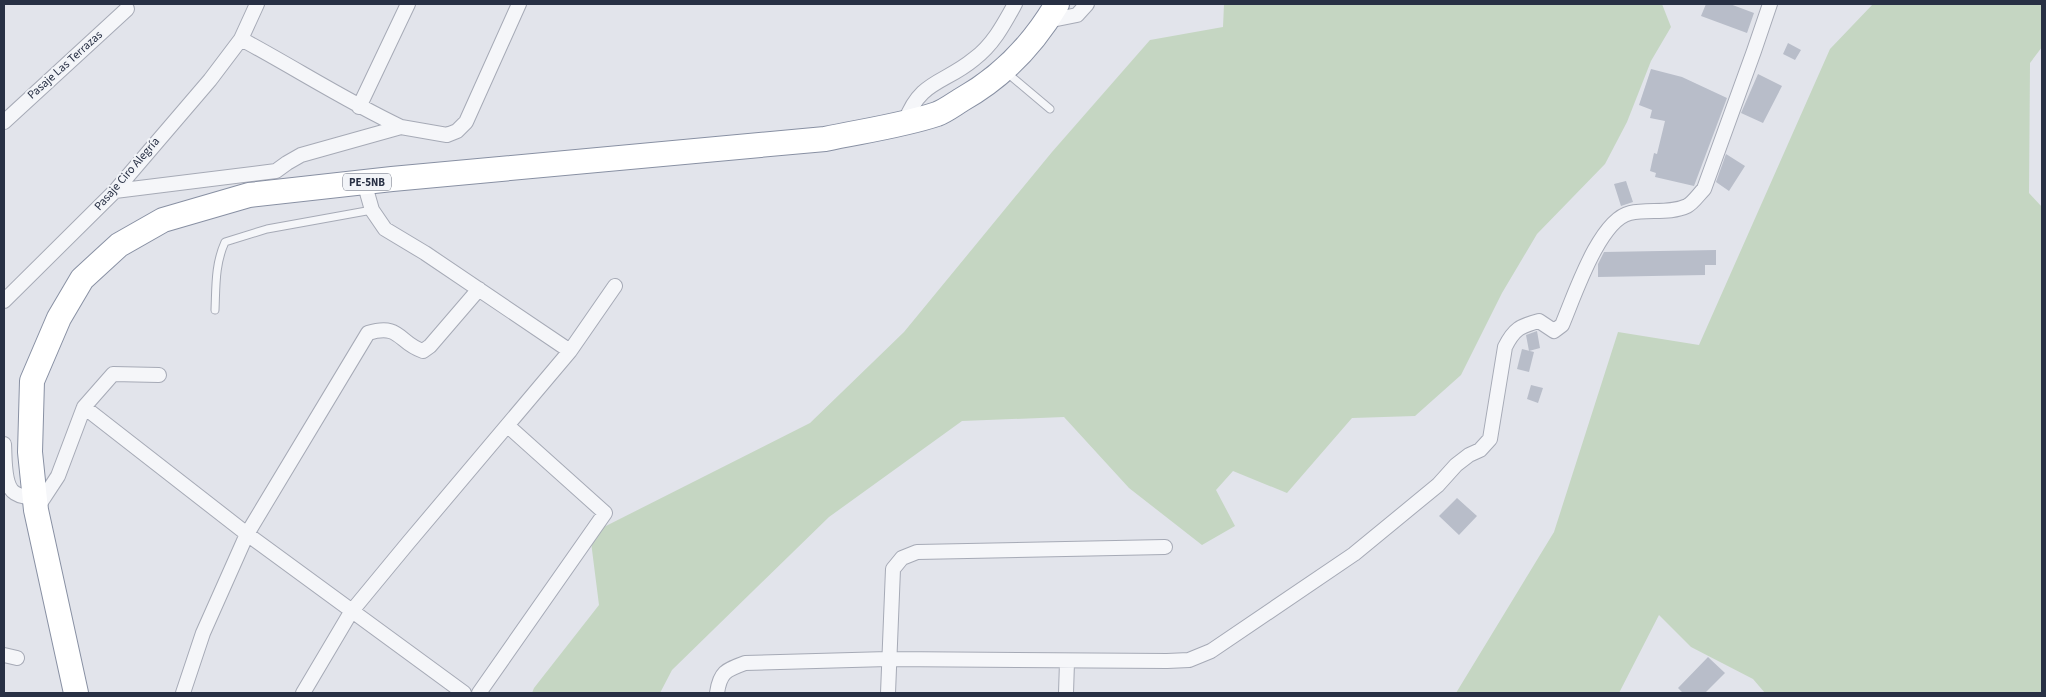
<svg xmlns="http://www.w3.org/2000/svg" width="2046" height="697" font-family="'Source Sans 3',sans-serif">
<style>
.green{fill:#c5d6c2}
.building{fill:#b8bdc9}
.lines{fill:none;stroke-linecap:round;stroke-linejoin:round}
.lane-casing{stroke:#a6aab6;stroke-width:9}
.street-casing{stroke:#a6aab6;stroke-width:16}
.highway-casing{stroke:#8890a3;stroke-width:26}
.lane{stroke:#f5f6f9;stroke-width:7}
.street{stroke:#f5f6f9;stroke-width:14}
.highway{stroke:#fff;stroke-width:24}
.labels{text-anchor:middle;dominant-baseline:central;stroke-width:4;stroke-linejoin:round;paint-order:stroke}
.shield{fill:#f2f4f8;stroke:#656b7a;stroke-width:1}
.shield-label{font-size:11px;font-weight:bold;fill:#283044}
.street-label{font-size:12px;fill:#283044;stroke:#f2f4f8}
</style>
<rect width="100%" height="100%" fill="#e2e4eb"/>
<path class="green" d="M1224,4h438l9,23 -20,34 -24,61 -22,42 -68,70 -35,59 -41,82 -46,41 -63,2 -65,75 -54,-22 -17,19 19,36 -33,19 -73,-57 -65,-71 -102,4 -133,96 -157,153 -12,23h-128l2,-5 65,-83 -9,-71 220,-111 94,-91 148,-180 98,-112 73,-13z
M1873,4h169v43l-12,16 -1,130 13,14v486h-277l-12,-14 -62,-32 -32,-32 -40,78h-163l98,-161 64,-200 81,13 131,-296z"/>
<path class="building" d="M1706,4h24l24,9 -7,20 -46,-17z
M1788,43l13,7 -6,10 -12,-6z
M1651,69l31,8 45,21 -33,88 -39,-9 1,-4 -6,-2 4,-18 3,1 8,-33 -15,-3 2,-8 -13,-5z
M1758,74l24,12 -19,37 -22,-10z
M1726,154l19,12 -16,25 -13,-9z
M1626,181l7,21 -12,4 -7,-22z
M1716,250v15h-11v10l-107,2v-13l6,-12z
M1537,331l3,17 -11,3 -3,-16z
M1522,349l12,3 -5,20 -12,-3z
M1531,385l12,3 -5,15 -11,-4z
M1457,498l20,18 -18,19 -20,-19z
M1708,657l17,16 -20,20h-22l-5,-5z"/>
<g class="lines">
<g class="lane-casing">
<path id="lane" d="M1006,72l44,37
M215,310c1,-24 0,-46 10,-68l42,-13 105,-19"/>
</g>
<g class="street-casing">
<path id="street" d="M1047,21l30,-6 10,-11
M241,39c54,29 105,62 160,88
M359,107l49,-103
M4,122l123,-113
M905,122c15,-42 39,-38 69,-63 19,-14 30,-35 41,-55
M364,182l8,28 13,19 40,24 145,98
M115,191l161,-20 11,-8 14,-8 100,-28 46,8 10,-4 9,-9 53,-118
M4,301l111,-110 95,-111 31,-41 16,-35
M84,407l163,127 217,159
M4,444c1,13 -1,42 11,49 6,4 13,4 20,4
M37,508l21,-32 26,-69 29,-33 46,1
M4,655l13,3
M183,693l20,-60 44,-99 121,-201c33,-10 30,10 55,18l7,-5 49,-57
M303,693l48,-81 57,-69 162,-192 45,-65
M479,693l126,-180 -97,-87
M717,693c3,-21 9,-23 28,-30l143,-4 279,2 22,-1 22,-9 143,-97 84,-69 18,-20 13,-10 11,-5 10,-11 15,-92c9,-18 15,-21 34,-26l15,10 8,-6c12,-28 37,-105 68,-112 19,-4 40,1 57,-7 6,-3 12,-12 17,-17l50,-138 16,-47
M888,693l5,-124 9,-11 15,-6 248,-5
M1066,693l1,-31"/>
</g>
<g class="highway-casing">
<path id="highway" d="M76,693l-40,-183 -6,-58 2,-71 27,-63 23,-39 37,-34 44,-25 86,-25 143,-16 433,-40c37,-8 76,-13 112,-25 8,-3 16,-9 24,-14 41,-23 72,-55 96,-96"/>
</g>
<use href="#lane" class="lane"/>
<use href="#street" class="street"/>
<use href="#highway" class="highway"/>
</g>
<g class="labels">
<rect class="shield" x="343" y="173.5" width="48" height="17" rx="4"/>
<g class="shield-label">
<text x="367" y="182">PE-5NB</text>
</g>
<g class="street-label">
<text transform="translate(65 65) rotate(-42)">Pasaje Las Terrazas</text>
<text transform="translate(127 174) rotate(-49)">Pasaje Ciro Alegría</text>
</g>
</g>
<rect width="2046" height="697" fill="none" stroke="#283044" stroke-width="10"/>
</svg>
